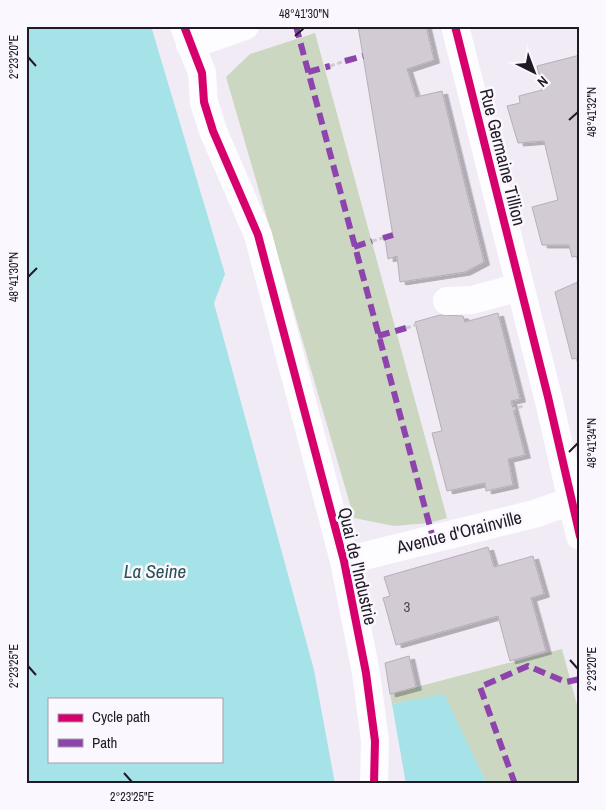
<svg xmlns="http://www.w3.org/2000/svg" width="606" height="810" font-family="'Archivo Narrow',sans-serif">
<style>
.green{fill:#ccd7c1}
.water{fill:#a5e3e9;fill-rule:evenodd}
.building{fill:#d3cbd4;stroke:#b6aeb8;filter:url(#shadow)}
.lines{fill:none;stroke-linecap:round;stroke-linejoin:round}
.path{stroke:#cfcdd1;stroke-width:3;stroke-dasharray:5 2.5;stroke-linecap:butt}
.minor{stroke:#fdfcfe;stroke-width:28}
.major{stroke:#fdfcfe;stroke-width:28}
.quiet{stroke:#8e44ad;stroke-width:6;stroke-dasharray:12 6;stroke-linecap:butt}
.cycleway-casing{stroke:#fbf7fe;stroke-width:11}
.cycleway{stroke:#d6006c;stroke-width:8}
.ticks{fill:none;stroke:#1f1a25;stroke-width:2}
.labels{text-anchor:middle;dominant-baseline:central;stroke-width:5;stroke-linejoin:round;paint-order:stroke}
.number-label{font-size:15px;fill:#4c4651}
.street-label{font-size:18px;fill:#1f1a25;stroke:#fbf7fe}
.water-label{font-size:19px;font-style:italic;fill:#285253;stroke:#fbf7fe}
.neatline{fill:none;stroke:#1f1a25;stroke-width:2}
.ticks-label{font-size:12px;text-anchor:middle;fill:#1f1a25}
</style>
<defs>
<filter id="shadow"><feDropShadow dx="5.5" dy="3" stdDeviation="0" flood-color="#0004"/></filter>
</defs>
<rect width="100%" height="100%" fill="#f1ebf6"/>
<path class="green" d="M315,33l132,485 -18,5 -35,3 -40,-8 -128,-441 24,-23z
M562,649l18,67v68h-93l-43,-89 -52,9 -2,-10z"/>
<path class="water" d="M26,26h125l74,248 -11,29 100,367 21,114h-309zM49,699h172v62h-172z
M444,694l43,90h-81l-14,-80z"/>
<path class="building" d="M358,26h68l8,34 -27,9 9,28 26,-6 42,171 -19,10 -65,10 -3,-26 -9,3 -3,-21 8,-2z
M580,55v201l-8,1 -3,-12h-27l-10,-38 26,-7 -14,-59 -26,2 -11,-37 13,-3 -1,-7 23,-6 -5,-24z
M580,281v77l-8,1 -17,-67z
M498,313l22,86 -9,2 14,54 -17,4 5,26 -27,6 -1,-8 -38,8 -15,-58 10,-2 -27,-109 25,-7 23,1 2,6z
M488,547l6,20 39,-11 11,38 -13,4 15,53 -36,10 -12,-45 -102,29 -13,-47 7,-2 -6,-19z
M409,656l7,31 -26,7 -5,-31z"/>
<g class="lines">
<path class="path" d="M330,66l15,-5
M372,241l11,-3
M406,328l10,-3
M489,416l34,-10"/>
<path class="minor" d="M455,26l93,371 32,139
M190,45l55,-19
M447,301l25,-1 48,-13
M344,561l190,-47 46,-16"/>
<path class="major" d="M184,26l18,47 2,29 9,29 45,104 86,326 22,112 9,68 -1,43"/>
<path class="quiet" d="M296,26l137,512
M345,61l18,-5
M308,72l22,-6
M383,238l10,-3
M354,247l18,-6
M378,336l28,-8
M515,784l-35,-97 48,-21 38,16 14,-3"/>
<g class="cycleway-casing">
<path id="cycleway" d="M184,26l18,47 2,29 9,29 45,104 86,326 22,112 9,68 -1,43
M455,26l93,371 32,139"/>
</g>
<use href="#cycleway" class="cycleway"/>
</g>
<path class="ticks" d="M295,36l9,-8M28,57l8,9M569,120l9,-8M28,277l9,-9M569,452l9,-9M570,660l8,9M28,666l8,9M124,773l8,9"/>
<g class="labels">
<g class="number-label">
<text x="407" y="606">3</text>
</g>
<g class="street-label">
<text transform="translate(503 157) rotate(76)">Rue Germaine Tillion</text>
<text transform="translate(459 532) rotate(-14)">Avenue d'Orainville</text>
<text transform="translate(358 566) rotate(77)">Quai de l'Industrie</text>
</g>
<g class="water-label">
<text x="155" y="571">La Seine</text>
</g>
</g>
<rect width="606" height="810" fill="none" stroke="#fbf7fe" stroke-width="55"/>
<rect x="48" y="698" width="175" height="65" fill="#fbf7fe" stroke="#a39fa7"/>
<rect x="58" y="714" width="25" height="8" fill="#d6006c" stroke="#a39fa7"/>
<text x="92" y="722" font-size="15" fill="#1f1a25">Cycle path</text>
<rect x="58" y="739" width="25" height="8" fill="#8e44ad" stroke="#a39fa7"/>
<text x="92" y="748" font-size="15" fill="#1f1a25">Path</text>
<g transform="translate(534 72) rotate(138)" stroke="#fbf7fe" stroke-width="4" paint-order="stroke">
<path d="M0-4L9 19L0 12L-9 19Z" fill="#1f1a25"/>
<text y="-8" font-size="14" font-weight="bold" text-anchor="middle" fill="#1f1a25">N</text>
</g>
<rect x="28" y="28" width="550" height="754" class="neatline"/>
<g class="ticks-label">
<text x="304" y="18">48°41'30"N</text>
<text transform="translate(14 57) rotate(-90)" y="4">2°23'20"E</text>
<text transform="translate(592 112) rotate(-90)" y="4">48°41'32"N</text>
<text transform="translate(14 277) rotate(-90)" y="4">48°41'30"N</text>
<text transform="translate(592 443) rotate(-90)" y="4">48°41'34"N</text>
<text transform="translate(14 666) rotate(-90)" y="4">2°23'25"E</text>
<text transform="translate(592 669) rotate(-90)" y="4">2°23'20"E</text>
<text x="132" y="801">2°23'25"E</text>
</g>
</svg>
